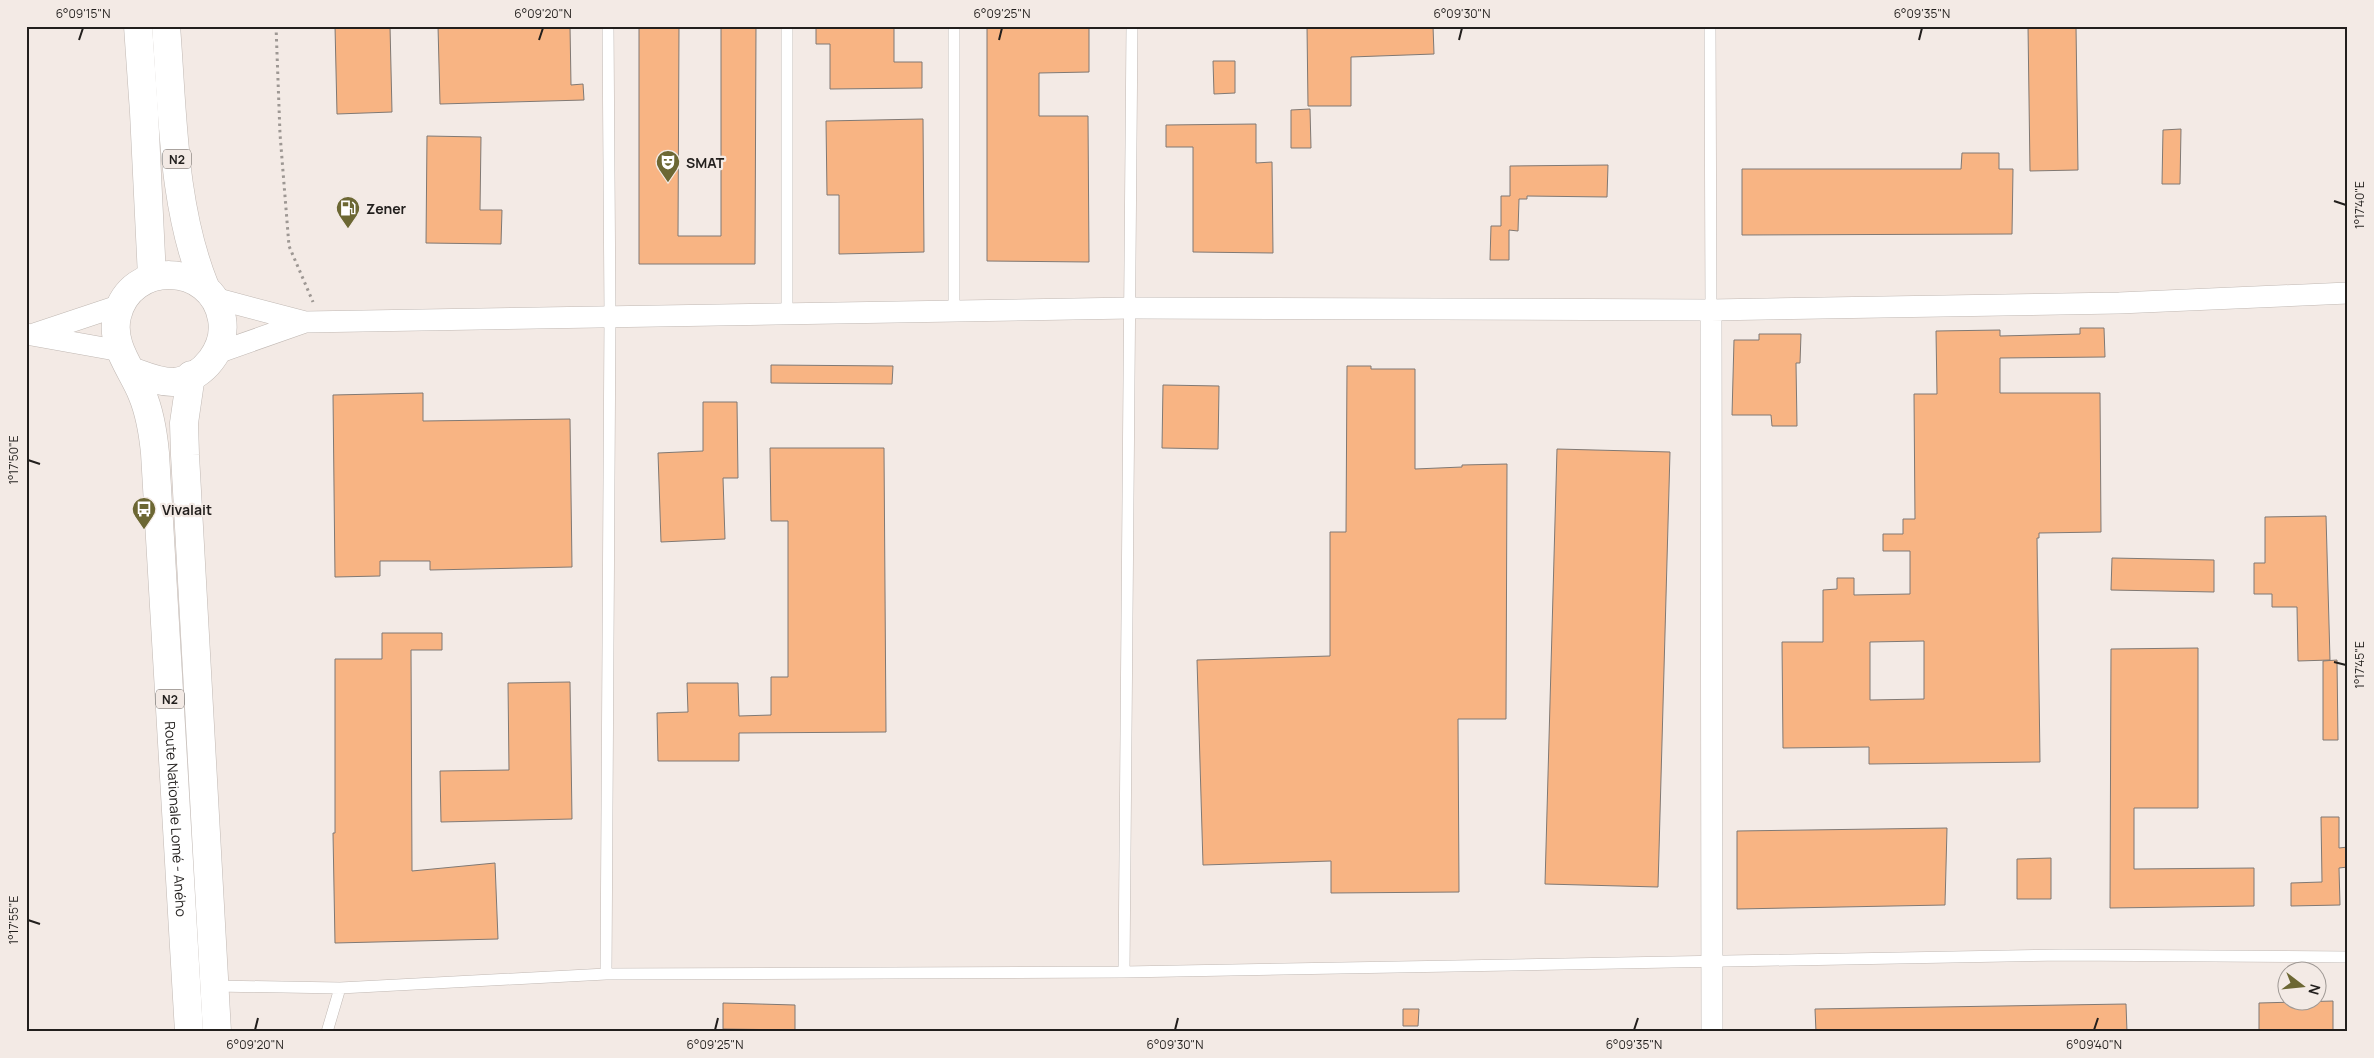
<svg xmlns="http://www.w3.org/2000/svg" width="2374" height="1058" font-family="Manrope,sans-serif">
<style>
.building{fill:#f8b483;stroke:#807974;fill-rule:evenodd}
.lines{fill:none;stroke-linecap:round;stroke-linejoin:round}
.service-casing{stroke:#c0b8b3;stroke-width:12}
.minor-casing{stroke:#c0b8b3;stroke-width:22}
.trunk-casing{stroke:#c0b8b3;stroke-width:29}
.path{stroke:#9d9793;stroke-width:3;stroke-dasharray:2.5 4;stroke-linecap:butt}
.service{stroke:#fff;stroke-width:11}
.minor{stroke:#fff;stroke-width:21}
.trunk{stroke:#fff;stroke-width:28}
.ticks{fill:none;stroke:#221f1d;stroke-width:2}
.labels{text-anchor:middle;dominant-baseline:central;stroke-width:4.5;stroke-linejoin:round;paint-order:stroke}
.shield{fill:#f3eae5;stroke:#615c59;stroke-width:1}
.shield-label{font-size:12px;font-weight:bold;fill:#221f1d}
.poi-label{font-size:14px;font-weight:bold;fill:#221f1d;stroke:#f3eae5;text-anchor:start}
.street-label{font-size:14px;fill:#221f1d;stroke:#f3eae5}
.neatline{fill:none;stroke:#221f1d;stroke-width:2}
.ticks-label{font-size:12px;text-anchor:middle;fill:#221f1d}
</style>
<rect width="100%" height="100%" fill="#f3eae5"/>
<path class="building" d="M335,26h55l2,86 -55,2z
M438,26h132l1,59 12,-1 1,16 -144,4z
M639,26h40l-1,210h43v-210h35l-1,238h-116z
M816,26h78v36h28v26l-92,1v-45h-14z
M987,26h102v46l-50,1v43h49l1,146 -102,-1z
M1307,26h126l1,28 -83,3v49h-43z
M2028,26h48l2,144 -48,1z
M1213,61h22v32l-21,1z
M1310,109l1,39h-20v-38z
M923,119l1,133 -85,2v-59h-12l-1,-74z
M1256,124v39l16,-1 1,91 -80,-1v-105h-27v-22z
M2181,129l-1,55h-18l1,-54z
M427,136l54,1 -1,73h22l-1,34 -75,-1z
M1962,153h37v16h14l-1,65 -270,1v-66h219z
M1608,165l-1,32 -80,-1v3h-8l-1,32 -9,-1v30h-19l1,-34h10v-30h9v-30z
M2080,328h24l1,29 -105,1v35h100l1,139 -62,1v5h-2l3,224 -171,2v-17l-86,1 -1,-106h41v-52l14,-1v-11h17v17l56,-1v-43h-27v-17h20v-15h12l-1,-125h23l-1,-63 64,-1v6l80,-2zM1924,641v58l-54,1v-58z
M1759,334h42l-1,29h-4l1,63h-25l-1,-11h-39l2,-75h25z
M771,365l122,1 -1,18 -121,-1z
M1347,366h24v3h44v100l47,-2v-2l45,-1 -1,255h-48l1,173 -128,1v-32l-128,4 -6,-205 133,-4v-124h16z
M1163,385l56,1 -1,63 -56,-1z
M423,393v28l147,-2 2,148 -142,3v-9h-50v15l-45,1 -2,-182z
M703,402h34l1,76h-15l2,61 -64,3 -3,-89 45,-2z
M770,448h114l2,284 -147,1v28h-81l-1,-48 31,-1 -1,-29h51l1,33 32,-1v-38h17v-156h-17z
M1557,449l113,3 -12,435 -113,-3z
M2326,516l4,144 -32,1 -1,-54h-25v-13h-18v-31h11v-46z
M2112,558l102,2v32l-103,-2z
M382,633h60v17h-31l1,221 83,-8 3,76 -163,4 -2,-110h2v-174h47z
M2198,648v160h-64v61l120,-1v38l-144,2 1,-259z
M2337,660l1,80h-15v-79z
M570,682l2,137 -131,3 -1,-51 69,-1 -1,-87z
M2321,817h18v31l9,-1v20l-9,1 1,37 -49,1v-23l31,-1z
M1947,828l-2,77 -208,4v-78z
M2051,858v41h-34v-40z
M2333,1001v31h-74v-29z
M723,1003l72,2v25l-72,-1z
M2126,1004l1,28h-311l-1,-23z
M1403,1009h16l-1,17h-15z"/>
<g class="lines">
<g class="service-casing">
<path id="service" d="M787,26v287
M954,26v285
M1710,26l1,284
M1124,972l8,-946
M606,974l4,-658 -2,-290
M215,986l125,2 266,-14 518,-2 939,-17 285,2
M327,1032l13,-44"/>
</g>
<g class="minor-casing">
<path id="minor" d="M214,298l91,24 826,-14 580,2 408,-7 229,-10
M1711,310l1,722
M26,334l95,17
M34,334l87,-29
M217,353l88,-31"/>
</g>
<g class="trunk-casing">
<g id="trunk">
<path d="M138,26l6,86 8,165"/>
<path d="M166,26c7,88 6,179 39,261"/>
<path id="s1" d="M131,371c14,5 29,12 44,11 29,-4 52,-34 47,-63 -10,-57 -92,-59 -105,-3 -7,29 15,53 25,78 8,19 11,38 13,59l34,579"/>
<path d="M191,375l-7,48 1,32 32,577"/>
</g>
</g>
<path class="path" d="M276,26l4,108 9,112 24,56"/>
<use href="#service" class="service"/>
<use href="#minor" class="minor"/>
<use href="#trunk" class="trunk"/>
</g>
<path class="ticks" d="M79,40l4,-12M539,40l4,-12M999,40l3,-12M1459,40l3,-12M1919,40l3,-12M2334,201l12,4M28,460l12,4M2334,662l12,3M28,920l12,4M255,1030l3,-12M715,1030l3,-12M1175,1030l3,-12M1634,1030l4,-12M2094,1030l4,-12"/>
<defs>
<g id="theatre-pin" transform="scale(1.25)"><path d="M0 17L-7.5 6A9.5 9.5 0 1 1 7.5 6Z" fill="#6c6733" stroke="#f3eae5"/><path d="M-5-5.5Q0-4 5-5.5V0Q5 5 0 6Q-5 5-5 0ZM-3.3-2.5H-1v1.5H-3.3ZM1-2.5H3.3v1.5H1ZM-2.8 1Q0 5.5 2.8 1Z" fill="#fff"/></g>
<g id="fuel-pin" transform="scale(1.25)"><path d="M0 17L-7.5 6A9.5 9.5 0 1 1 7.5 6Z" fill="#6c6733" stroke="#f3eae5"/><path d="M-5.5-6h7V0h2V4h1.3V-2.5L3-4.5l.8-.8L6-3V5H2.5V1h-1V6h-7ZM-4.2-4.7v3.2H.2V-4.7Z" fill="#fff"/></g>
<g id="bus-pin" transform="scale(1.25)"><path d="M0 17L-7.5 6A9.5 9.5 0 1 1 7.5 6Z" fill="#6c6733" stroke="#f3eae5"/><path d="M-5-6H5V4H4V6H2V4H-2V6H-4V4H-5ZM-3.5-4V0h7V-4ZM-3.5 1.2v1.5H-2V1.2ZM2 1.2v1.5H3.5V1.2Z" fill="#fff"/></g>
</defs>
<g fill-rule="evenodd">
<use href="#theatre-pin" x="668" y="162"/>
<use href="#fuel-pin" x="348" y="208"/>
<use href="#bus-pin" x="144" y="509"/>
</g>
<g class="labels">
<g class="shield">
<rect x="163" y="149.5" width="28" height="19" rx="4"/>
<rect x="156" y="689.5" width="28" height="19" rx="4"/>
</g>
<g class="shield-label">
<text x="177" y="159">N2</text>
<text x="170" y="699">N2</text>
</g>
<g class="poi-label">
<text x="686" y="162">SMAT</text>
<text x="366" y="208">Zener</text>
<text x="162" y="509">Vivalait</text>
</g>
<g class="street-label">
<text stroke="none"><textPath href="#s1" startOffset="790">Route Nationale Lomé - Aného</textPath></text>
</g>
</g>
<rect width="2374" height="1058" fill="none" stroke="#f3eae5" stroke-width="55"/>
<g transform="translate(2302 986) rotate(106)"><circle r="24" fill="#f3eae5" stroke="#9f9995"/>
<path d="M0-4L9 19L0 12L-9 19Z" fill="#6c6733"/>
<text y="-8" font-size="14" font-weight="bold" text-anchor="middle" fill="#221f1d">N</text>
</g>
<rect x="28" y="28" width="2318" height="1002" class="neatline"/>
<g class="ticks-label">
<text x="83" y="18">6°09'15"N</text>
<text x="543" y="18">6°09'20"N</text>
<text x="1002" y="18">6°09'25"N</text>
<text x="1462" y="18">6°09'30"N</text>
<text x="1922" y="18">6°09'35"N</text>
<text transform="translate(2360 205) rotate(-90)" y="4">1°17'40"E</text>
<text transform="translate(14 460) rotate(-90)" y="4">1°17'50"E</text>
<text transform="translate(2360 665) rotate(-90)" y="4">1°17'45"E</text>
<text transform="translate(14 920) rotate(-90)" y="4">1°17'55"E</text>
<text x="255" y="1049">6°09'20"N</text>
<text x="715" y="1049">6°09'25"N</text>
<text x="1175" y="1049">6°09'30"N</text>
<text x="1634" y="1049">6°09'35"N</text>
<text x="2094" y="1049">6°09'40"N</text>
</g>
</svg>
